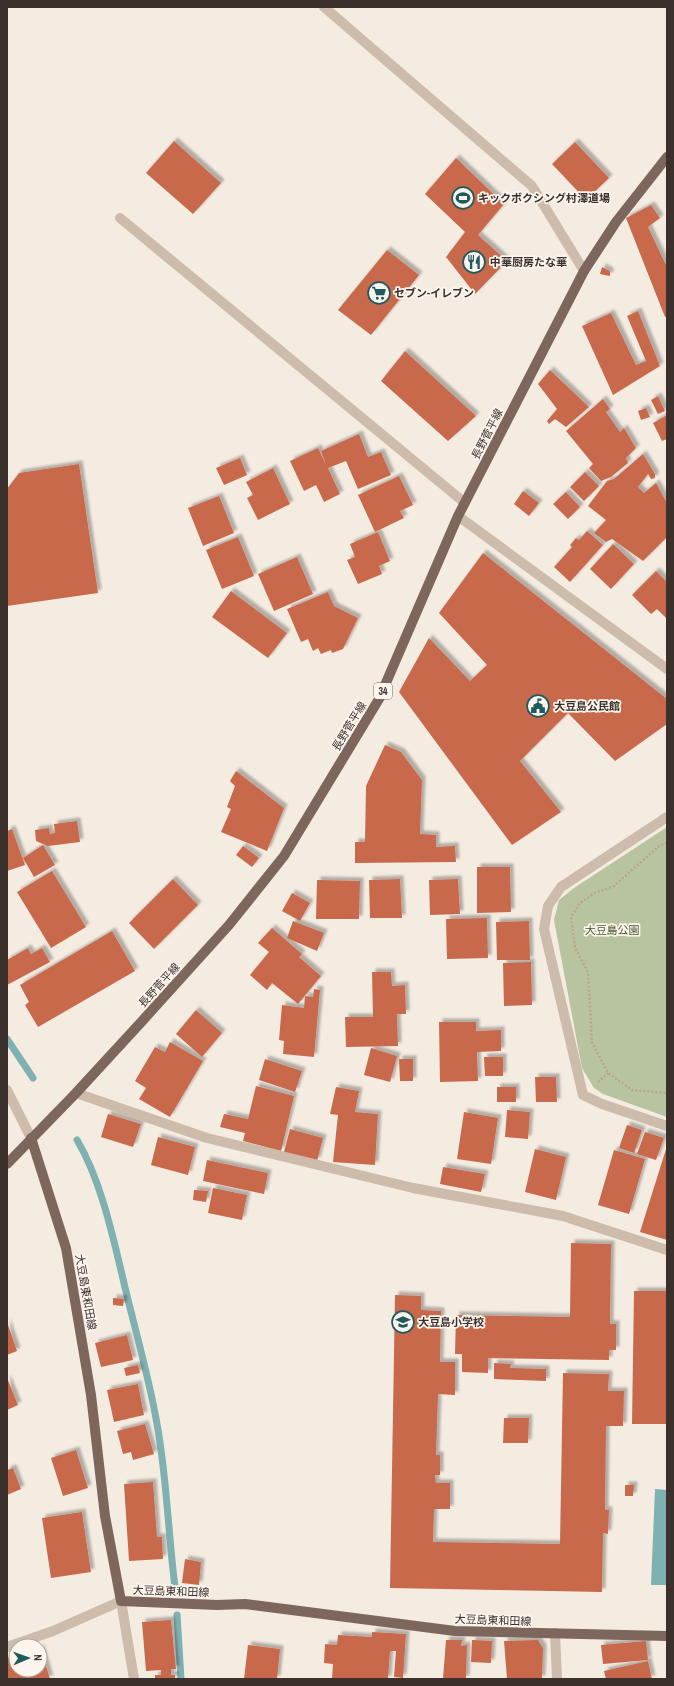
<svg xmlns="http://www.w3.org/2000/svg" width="674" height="1686" font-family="'Archivo Narrow','Noto Sans JP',sans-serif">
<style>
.green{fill:#b8c4a0}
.water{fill:#7fb0b2}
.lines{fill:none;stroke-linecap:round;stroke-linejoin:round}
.stream{stroke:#7fb0b2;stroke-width:7}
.building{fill:#c8694b;filter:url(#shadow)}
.path{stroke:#b9a596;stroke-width:2.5;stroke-dasharray:2 2;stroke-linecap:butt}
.minor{stroke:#cdbbac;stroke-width:10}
.major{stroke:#7d675c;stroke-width:10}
.labels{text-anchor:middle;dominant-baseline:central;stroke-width:3.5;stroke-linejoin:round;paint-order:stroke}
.shield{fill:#fbf5ee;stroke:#756b66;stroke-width:1}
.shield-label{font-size:10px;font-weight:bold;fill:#3b302b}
.poi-label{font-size:11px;font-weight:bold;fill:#3b302b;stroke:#fbf5ee;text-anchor:start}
.street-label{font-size:11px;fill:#3b302b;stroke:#fbf5ee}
.park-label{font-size:11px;fill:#4a5a2e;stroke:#fbf5ee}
</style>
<defs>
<filter id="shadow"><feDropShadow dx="3.5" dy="-3.5" stdDeviation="1" flood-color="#0004"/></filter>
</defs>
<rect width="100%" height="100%" fill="#f4ebe1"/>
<path class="green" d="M667,827v290l-64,-23 -9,-6 -12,-20 -28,-148 5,-20 15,-12z"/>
<path class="water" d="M655,1489l12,1v95h-16z"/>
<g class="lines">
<path class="stream" d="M7,1039l26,39
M77,1140c24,40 36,97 47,143 11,47 25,94 33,141 10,54 11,109 18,163
M177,1615l4,64"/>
</g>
<path class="building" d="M174,141l47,42 -28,31 -47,-41z
M575,142l34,36 -23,22 -34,-36z
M456,158l48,46 -26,31 29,26 -32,33 -29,-37 19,-25 -40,-38z
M651,205l9,13 -12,9 19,40v49l-2,1 -39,-99z
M387,250l32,25 -48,60 -33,-25z
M602,267l8,4v5l-10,-2z
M638,311l22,55 -47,29 -31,-69 29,-13 25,52 10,-4 -19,-45z
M405,351l71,65 -28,25 -67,-60z
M550,370l39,37 -23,20 -11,-8 -6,5 -2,-3 10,-12 -19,-25z
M658,396l7,15 -7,3 -7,-14z
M603,399l7,10 -4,3 14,20 4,-4 12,20 -10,10 2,5 -17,14 -10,4 -12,-13 4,-4 -27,-33z
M646,408l4,9 -9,3 -3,-9z
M667,415v24l-5,2 -9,-18z
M359,434l9,23 13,-5 10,23 -33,14 -12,-28 -18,7 12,26 -16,8 -8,-17 -12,6 -14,-30 28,-13 8,17 -5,-14z
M643,454l12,20v4l-4,1 -3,-5 -10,13 6,6 12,-10 11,20v34l-24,24 -31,-22 -6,3 -12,-9 12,-13 -18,-14 19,-25 7,-2z
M240,458l7,17 -23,10 -8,-17z
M79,464l19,129 -91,13v-117l12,-16z
M273,468l17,36 -32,16 -11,-22 6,-3 -7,-13z
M585,472l14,14 -15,15 -14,-14z
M399,476l14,29 -13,6 4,7 -29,14 -17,-37z
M523,491l16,12 -10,13 -15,-12z
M566,492l14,15 -12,12 -15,-15z
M219,496l15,37 -31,13 -15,-38z
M587,531l16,14 -33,37 -16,-15 18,-20 -2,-2 6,-7 3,2z
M378,532l12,29 -11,5 3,8 -24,10 -11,-24 8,-3 -5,-13z
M238,537l16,39 -32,13 -16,-39z
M613,544l21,20 -23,25 -21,-20z
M483,553l184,146v25l-52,37 -47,-48 -48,48 41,51 -49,33 -113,-153 30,-54 41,43 17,-16 -48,-52z
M297,557l16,37 -39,17 -16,-37z
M656,571l11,11v37l-10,-10 -6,5 -19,-19z
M231,591l56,42 -19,25 -56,-41z
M328,592l6,14 24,12 -15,31 -11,4 -1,-3 -10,4 -3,-6 -5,3 -5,-12 -7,3 -14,-33z
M385,745l16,7 21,28 -2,54 16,1v12l19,-1 1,16 -101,1v-21h10l1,-56z
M236,771l48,37 -17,43 -46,-19 10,-23 -4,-2 8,-21 -5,-5z
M77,821l3,21 -32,4 -12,-5 -1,-11 14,-2 1,6 5,-1 -1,-9z
M12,829l13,36 -18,6v-40z
M43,845l12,20 -21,12 -11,-19z
M243,846l16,12 -7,9 -16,-12z
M477,867h33l1,45 -34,1z
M52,871l34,56 -35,21 -34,-56z
M173,879l25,26 -44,44 -25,-26z
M400,879l2,39h-32l-1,-38z
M458,879l2,35 -30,1 -1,-35z
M317,880l43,1 -1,38h-43z
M292,893l18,10 -10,18 -18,-10z
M487,918l1,40 -41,1 -1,-40z
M293,921l31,12 -7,18 -30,-13z
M529,921l1,39h-33l-1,-38z
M272,928l30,26 -3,3 22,19 -23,28 -26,-21 -5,7 -17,-15 19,-23 -11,-9z
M112,931l23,40 -97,56 -13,-22 4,-3 -9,-17z
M28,948l3,6 11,-6 8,14 -43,23v-25z
M531,962l1,43 -28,1 -1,-43z
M372,972h19l1,14 13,-1 1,29h-9l1,32 -52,1 -1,-30h28z
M314,989l6,1 -6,67 -31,-3 1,-13 -5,-1 3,-35 22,3 1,-12 8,1z
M196,1010l26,23 -20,24 -26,-23z
M439,1022h37v9l25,-1v21l-24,1 1,29 -38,1z
M170,1042l33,19 -33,56 -31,-18 7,-11 -11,-7 20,-34 10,5z
M371,1048l26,8 -7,26 -26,-7z
M484,1057h19v19h-18z
M265,1059l37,12 -7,21 -36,-12z
M399,1059h14v22h-13z
M535,1077h21l1,25h-21z
M256,1086l38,10 -13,55 -38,-10 2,-8 -25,-6 4,-13 24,5z
M336,1087l23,4 -4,21 23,2 -3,51 -42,-3 5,-47 -8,-1z
M497,1087h19v15h-19z
M507,1110l23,2 -2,27 -23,-2z
M464,1112l34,6 -7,46 -34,-5z
M108,1114l33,10 -8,23 -32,-10z
M627,1125l15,5 -8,23 -15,-5z
M290,1129l33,9 -6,23 -33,-9z
M645,1132l19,6 -8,22 -19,-6z
M158,1137l37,10 -7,28 -37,-10z
M667,1146v94l-27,-8z
M535,1149l31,8 -10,43 -31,-8z
M614,1150l31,9 -16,55 -31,-9z
M207,1160l61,13 -4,21 -61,-13z
M443,1167l42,7 -4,18 -41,-8z
M213,1188l34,7 -5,25 -34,-7z
M194,1190l14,1 -2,11 -13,-2z
M571,1243l40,1 -1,80h6v26h-7v10l-121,-2v15l-26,-1v-18h-7l1,-39 114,2z
M634,1291h33v133h-35z
M395,1295l26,1v14l20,1 -1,51h15v33l-17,-1 -2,61h4v20h-5l1,8h14v26h-16l-1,33 127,2 3,-171 46,1 -1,17h16l-1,35h-17l-1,84h4l-1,24 -5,-1 -1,59 -212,-4z
M113,1298l11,1 -1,7 -10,-1z
M7,1322l10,29 -10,4z
M127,1335l6,25 -32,7 -6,-24z
M494,1363l17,1 -1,4 36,1v12l-52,-2z
M138,1365l2,8 -14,3 -2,-8z
M7,1378l11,27 -11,5z
M138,1384l6,31 -30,7 -7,-32z
M504,1418h25l-1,25h-25z
M145,1424l9,30 -21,6 -2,-8 -8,2 -6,-23z
M76,1450l12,38 -25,8 -12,-38z
M13,1468l8,21 -14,6v-25z
M153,1482l4,55h5l1,22 -34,2 -5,-77z
M625,1485h9l-1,11h-8z
M82,1512l9,60 -40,6 -9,-60z
M185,1559l16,3 -2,23 -17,-2z
M171,1620l5,49h-5v6h4v4h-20v-4h6v-5l-15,1 -4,-49z
M372,1632l34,2 -3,44 -9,-1 2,-26h-6l-2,28h-56l1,-15 -9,-1 1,-19 12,1 1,-10 34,2z
M446,1640h16l-1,6 6,-1 -1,34h-23z
M472,1640l20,1 -1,22 -20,-1z
M538,1640l5,8 -1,31h-35l-3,-38z
M646,1641l2,19 -45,4 -2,-19z
M248,1645l32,4 -3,30h-33z
M40,1646l10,33h-43v-21l9,-3v15h24z
M648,1661l4,18h-46l-2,-8z"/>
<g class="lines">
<path class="path" d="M667,843l-8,3 -45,40 -19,7 -15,10 -9,14 4,31 13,24 4,70 16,31 24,17 35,3
M598,1082l10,-9"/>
<path class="minor" d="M324,7l208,179 52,85
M120,218l345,285
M458,516l209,153
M667,817l-106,70 -13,19 -4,23 39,166 19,9 65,22
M7,1090l24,48
M76,1093l131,45 206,50 150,28 104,34
M555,1633l2,46
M7,1647l46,-16 68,-30 13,78"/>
<path class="major" d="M31,1138l35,110 25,147 14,121 16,85 96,4 28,-1 210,27 212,5
M7,1164l69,-71 68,-74 85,-94 55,-69 95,-157 79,-183 126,-245 32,-49 51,-65"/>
</g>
<defs>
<g id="stadium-ring" transform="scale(1.15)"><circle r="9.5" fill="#fbf5ee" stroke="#1f5a5e" stroke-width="1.5"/><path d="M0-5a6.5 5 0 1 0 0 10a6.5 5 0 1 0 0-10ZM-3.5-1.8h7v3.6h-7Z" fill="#1f5a5e"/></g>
<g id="restaurant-ring" transform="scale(1.15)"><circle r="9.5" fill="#fbf5ee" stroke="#1f5a5e" stroke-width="1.5"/><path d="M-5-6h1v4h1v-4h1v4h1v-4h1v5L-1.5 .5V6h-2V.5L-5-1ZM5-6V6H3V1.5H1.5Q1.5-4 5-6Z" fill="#1f5a5e"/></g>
<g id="supermarket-ring" transform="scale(1.15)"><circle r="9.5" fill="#fbf5ee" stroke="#1f5a5e" stroke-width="1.5"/><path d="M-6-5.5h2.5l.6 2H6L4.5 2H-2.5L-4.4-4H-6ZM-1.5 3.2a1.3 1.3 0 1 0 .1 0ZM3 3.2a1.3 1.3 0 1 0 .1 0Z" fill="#1f5a5e"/></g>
<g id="civic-ring" transform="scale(1.15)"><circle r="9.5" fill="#fbf5ee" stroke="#1f5a5e" stroke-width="1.5"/><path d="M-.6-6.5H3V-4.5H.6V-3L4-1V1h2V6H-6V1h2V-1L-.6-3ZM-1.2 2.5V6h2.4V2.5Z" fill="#1f5a5e"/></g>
<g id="school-ring" transform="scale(1.15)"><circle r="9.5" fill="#fbf5ee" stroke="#1f5a5e" stroke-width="1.5"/><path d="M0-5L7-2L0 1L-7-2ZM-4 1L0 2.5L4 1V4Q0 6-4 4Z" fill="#1f5a5e"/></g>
</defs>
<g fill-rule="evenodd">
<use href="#stadium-ring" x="463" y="198"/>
<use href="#restaurant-ring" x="474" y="262"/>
<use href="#supermarket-ring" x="379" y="293"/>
<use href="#civic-ring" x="538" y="706"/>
<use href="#school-ring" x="403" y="1322"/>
</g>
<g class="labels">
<rect class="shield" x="374" y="683" width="18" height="16" rx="3"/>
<g class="shield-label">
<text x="383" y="691">34</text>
</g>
<g class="poi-label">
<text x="478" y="198">キックボクシング村澤道場</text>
<text x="490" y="262">中華厨房たな華</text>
<text x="394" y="293">セブン-イレブン</text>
<text x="554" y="706">大豆島公民館</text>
<text x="418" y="1322">大豆島小学校</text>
</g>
<g class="street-label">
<text transform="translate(487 434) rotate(-63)">長野菅平線</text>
<text transform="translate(349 726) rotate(-59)">長野菅平線</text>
<text transform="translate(159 985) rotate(-48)">長野菅平線</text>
<text transform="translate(86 1292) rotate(80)">大豆島東和田線</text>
<text transform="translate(171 1591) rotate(2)">大豆島東和田線</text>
<text transform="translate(493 1620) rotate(2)">大豆島東和田線</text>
</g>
<g class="park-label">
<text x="612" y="930">大豆島公園</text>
</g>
</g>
<rect width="674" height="1686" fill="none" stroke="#3b302b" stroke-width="16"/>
<g transform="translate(28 1658) rotate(88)"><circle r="19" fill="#fbf5ee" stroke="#aea6a0"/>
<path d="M0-3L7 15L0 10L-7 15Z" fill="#1f5a5e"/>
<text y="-6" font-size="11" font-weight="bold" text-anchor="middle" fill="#3b302b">N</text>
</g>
</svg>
